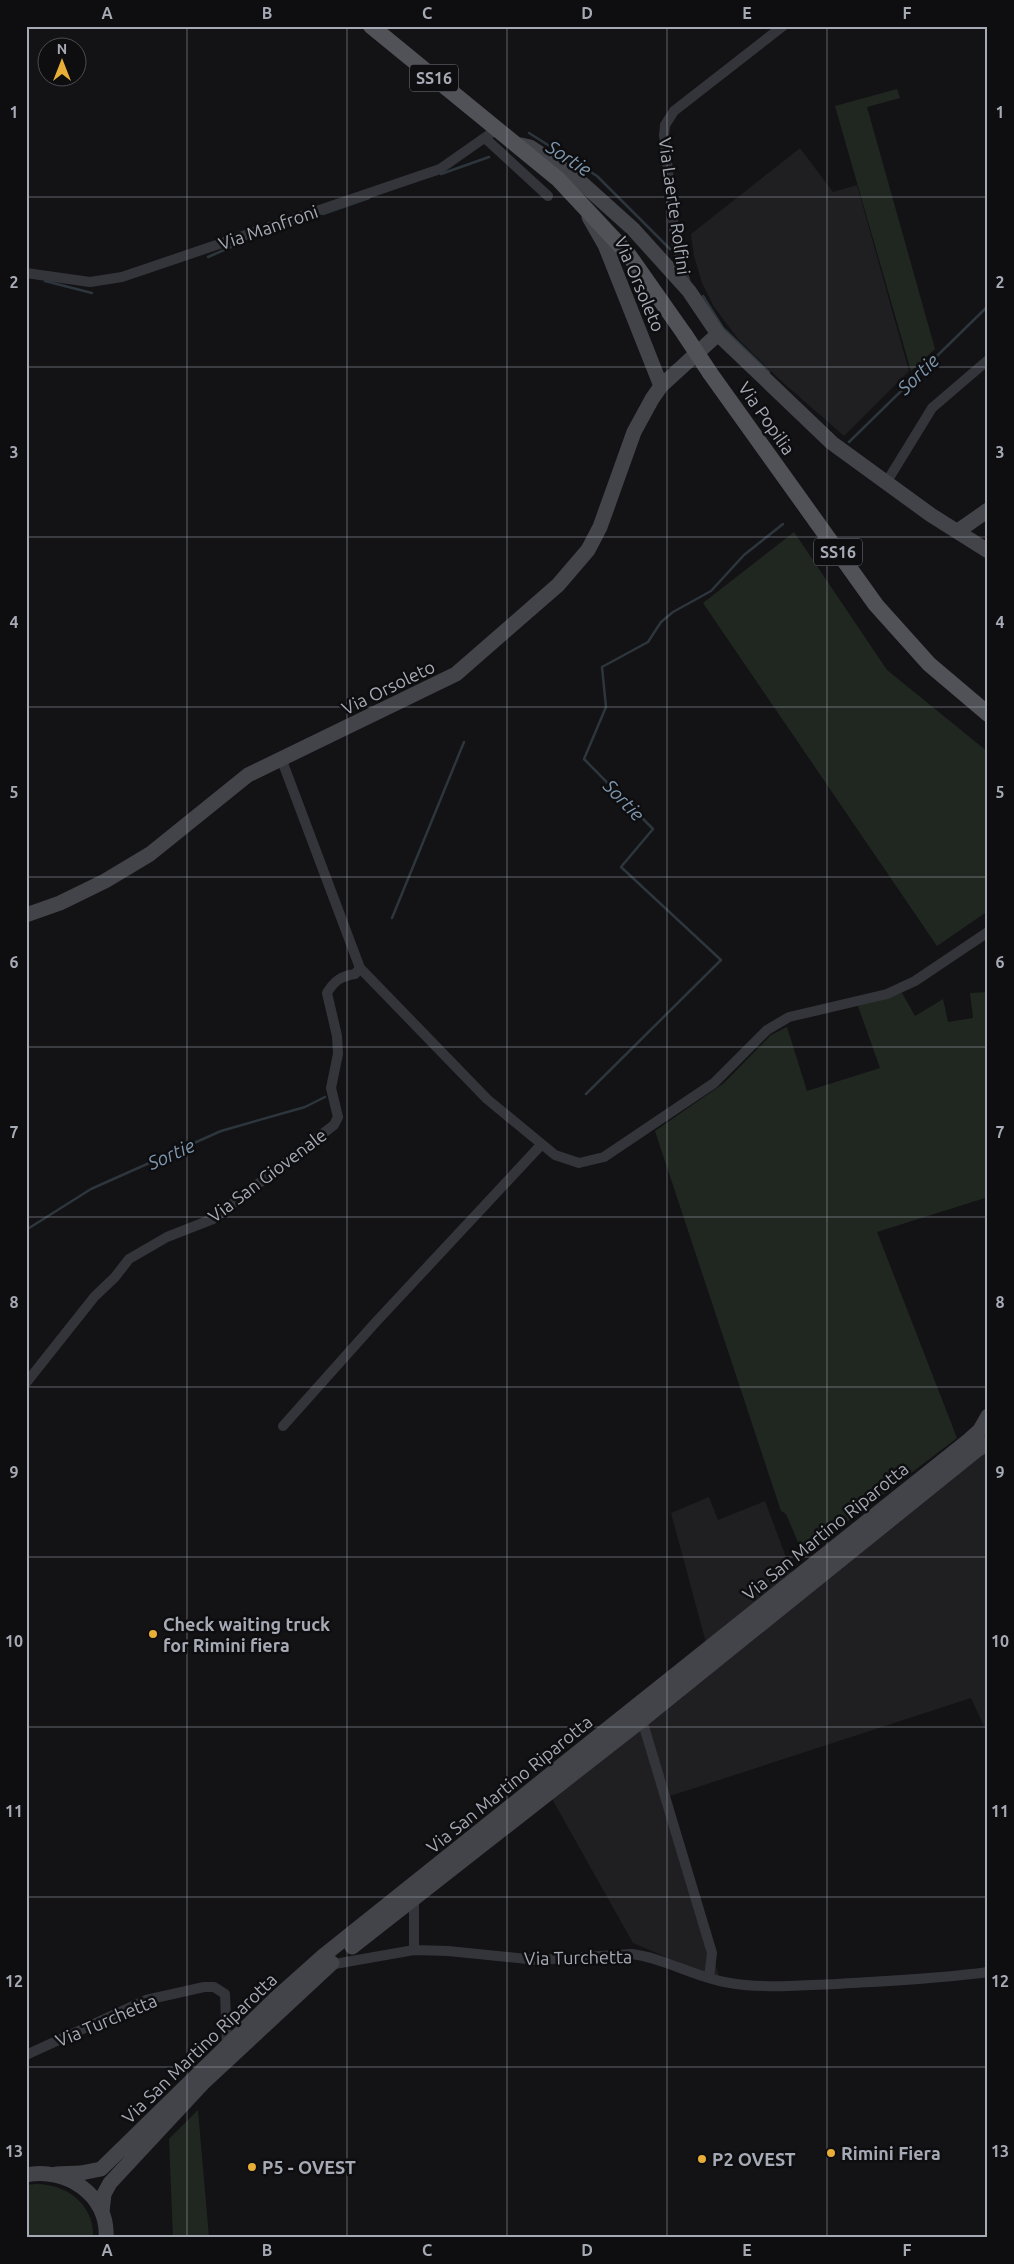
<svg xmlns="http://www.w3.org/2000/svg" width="1014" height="2264" font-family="Ubuntu,sans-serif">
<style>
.built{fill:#1f1f22}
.green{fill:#202721}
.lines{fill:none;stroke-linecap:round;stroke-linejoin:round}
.stream{stroke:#2d363d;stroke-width:2.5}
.street{stroke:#34353a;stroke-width:10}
.secondary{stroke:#43444a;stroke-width:15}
.primary{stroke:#515258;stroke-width:16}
.primary-bridge{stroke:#515258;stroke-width:16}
.grid{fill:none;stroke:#a6aab5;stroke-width:1;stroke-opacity:0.55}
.poi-dot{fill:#e8af38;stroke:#0e0e10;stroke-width:2}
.labels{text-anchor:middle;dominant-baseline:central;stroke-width:5;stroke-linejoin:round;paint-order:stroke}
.shield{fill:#0e0e10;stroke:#787b84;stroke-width:1}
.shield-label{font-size:16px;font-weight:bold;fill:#a6aab5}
.street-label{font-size:18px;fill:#a6aab5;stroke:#0e0e10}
.poi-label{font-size:18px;font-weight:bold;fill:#a6aab5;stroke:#0e0e10;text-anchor:start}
.water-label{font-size:19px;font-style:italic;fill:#7e97ae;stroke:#0e0e10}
.neatline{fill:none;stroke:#a6aab5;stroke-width:2}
.grid-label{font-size:16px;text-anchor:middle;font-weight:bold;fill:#a6aab5}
</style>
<rect width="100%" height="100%" fill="#131315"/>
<path class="built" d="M800,148l33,44 24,-7 52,186 -65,65 -65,-57 -41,-40 -24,-32 -12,-24 -8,-27 -3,-22z
M988,1432v303l-17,-37 -304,99 53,183 -87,-37 -86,-153 162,-136 -38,-141 38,-16 9,23 47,-19 31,83z"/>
<path class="green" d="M897,89l3,9 -33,9 68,242 -24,22 -76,-265z
M794,532l93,138 101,82v159l-51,35 -234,-343z
M988,992v205l-111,35 80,206 -148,113 -9,-4 -14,-33 -5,-3 -126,-380 69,-48 47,-48 16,-8 20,64 73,-23 -22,-62 44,-13 13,23 28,-17 5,23 25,-4 -3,-25z
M198,2110l11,128h-36l-4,-99z
M36,2184c31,0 59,21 57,54h-67v-53z"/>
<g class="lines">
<path class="stream" d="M529,133l68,43 73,73
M441,174l48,-17
M323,214l46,-16
M208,257l37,-16
M45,281l47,12
M703,296l20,32 46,44
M849,442l139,-136
M392,918l72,-176
M586,1094l135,-134 -100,-93 32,-38 -69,-70 22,-52 -4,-40 46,-25 13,-20 12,-10 38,-21 33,-36 39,-31
M26,1230l65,-41 130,-58 84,-24 20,-10"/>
<path class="street" d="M485,138l63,58
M26,273l64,9 32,-5 318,-108 57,-40
M687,286c-15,-42 -17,-106 -23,-151l1,-10 9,-14 109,-85
M886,483l46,-75 56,-48
M281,758l79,210 127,131 68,56 24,8 25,-6 110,-74 53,-53 22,-13 98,-23 28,-13 73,-49
M26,1383l69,-87 20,-19 14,-18 38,-22 46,-18 121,-94 4,-8 -7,-29 7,-34 -1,-18 -10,-43c7,-12 14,-17 28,-19l5,-6
M283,1426l92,-103 166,-178
M642,1720l70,233 -3,25
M414,1950v-52
M329,1965l85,-15 34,1 89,9 95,-6c33,4 64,24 98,29 35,6 71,2 106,1 51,-3 102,-5 152,-12
M26,2055l120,-55 58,-13h10l11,7 2,51"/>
<path class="secondary" d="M521,145l9,2 43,28 60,54 56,62 29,43 114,109 99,72 57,36
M589,217l16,28 56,141
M958,531l30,-21
M26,915l34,-12 45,-22 45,-27 98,-79 208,-101 102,-89 30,-35 12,-23 34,-95 18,-33 9,-13 57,-52
M352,1947l290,-227 335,-270 11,-7
M56,2174l25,-1 20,-4 175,-171 47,-42 646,-516 11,-10 8,-14
M26,2175c39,-8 83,19 80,63
M102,2212l2,-18 6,-11 94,-101 128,-119"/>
<path class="primary" d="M371,26l187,153 70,75 57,81
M710,373l166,232 53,59 59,50"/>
<path class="primary-bridge" d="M685,335l25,38"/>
</g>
<path class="grid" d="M187,26v2212M347,26v2212M507,26v2212M667,26v2212M827,26v2212M26,197h962M26,367h962M26,537h962M26,707h962M26,877h962M26,1047h962M26,1217h962M26,1387h962M26,1557h962M26,1727h962M26,1897h962M26,2067h962"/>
<g class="poi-dot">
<circle cx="153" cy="1634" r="5"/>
<circle cx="831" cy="2153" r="5"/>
<circle cx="702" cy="2159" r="5"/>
<circle cx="252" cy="2167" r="5"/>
</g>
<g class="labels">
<g class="shield">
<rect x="410" y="64.5" width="48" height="27" rx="4"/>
<rect x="814" y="538.5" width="48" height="27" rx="4"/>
</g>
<g class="shield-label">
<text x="434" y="78">SS16</text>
<text x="838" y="552">SS16</text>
</g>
<g class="street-label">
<text transform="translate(675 206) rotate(82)">Via Laerte Rolfini</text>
<text transform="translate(268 227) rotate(-19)">Via Manfroni</text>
<text transform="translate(640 284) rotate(67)">Via Orsoleto</text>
<text transform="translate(767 418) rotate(55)">Via Popilia</text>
<text transform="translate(388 687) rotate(-26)">Via Orsoleto</text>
<text transform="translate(267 1175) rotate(-37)">Via San Giovenale</text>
<text transform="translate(825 1531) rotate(-39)">Via San Martino Riparotta</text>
<text transform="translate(509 1784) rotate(-39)">Via San Martino Riparotta</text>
<text transform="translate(578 1957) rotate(-1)">Via Turchetta</text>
<text transform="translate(106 2020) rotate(-23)">Via Turchetta</text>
<text transform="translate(199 2048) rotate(-44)">Via San Martino Riparotta</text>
</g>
<g class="poi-label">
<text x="163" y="1624">Check waiting truck<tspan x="163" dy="21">for Rimini fiera</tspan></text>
<text x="841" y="2153">Rimini Fiera</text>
<text x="712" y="2159">P2 OVEST</text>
<text x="262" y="2167">P5 - OVEST</text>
</g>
<g class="water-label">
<text transform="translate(569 158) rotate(33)">Sortie</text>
<text transform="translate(918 374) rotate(-44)">Sortie</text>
<text transform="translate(624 800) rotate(46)">Sortie</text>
<text transform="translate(171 1154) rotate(-24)">Sortie</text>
</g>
</g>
<rect width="1014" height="2264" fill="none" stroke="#0e0e10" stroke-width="55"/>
<g transform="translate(62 62)"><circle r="24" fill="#0e0e10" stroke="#4b4c52"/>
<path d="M0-4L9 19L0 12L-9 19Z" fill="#e8af38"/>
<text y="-8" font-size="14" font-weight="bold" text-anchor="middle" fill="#a6aab5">N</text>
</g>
<rect x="28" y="28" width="958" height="2208" class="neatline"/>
<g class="grid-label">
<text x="107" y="19">A</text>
<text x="267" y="19">B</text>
<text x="427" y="19">C</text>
<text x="587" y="19">D</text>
<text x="747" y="19">E</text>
<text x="907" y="19">F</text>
<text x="14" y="118">1</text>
<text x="1000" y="118">1</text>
<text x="14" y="288">2</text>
<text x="1000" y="288">2</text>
<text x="14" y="458">3</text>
<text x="1000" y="458">3</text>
<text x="14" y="628">4</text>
<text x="1000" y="628">4</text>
<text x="14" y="798">5</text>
<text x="1000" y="798">5</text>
<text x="14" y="968">6</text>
<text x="1000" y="968">6</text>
<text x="14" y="1138">7</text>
<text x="1000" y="1138">7</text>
<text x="14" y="1308">8</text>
<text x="1000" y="1308">8</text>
<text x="14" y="1478">9</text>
<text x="1000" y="1478">9</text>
<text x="14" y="1647">10</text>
<text x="1000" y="1647">10</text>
<text x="14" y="1817">11</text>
<text x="1000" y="1817">11</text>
<text x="14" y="1987">12</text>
<text x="1000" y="1987">12</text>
<text x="14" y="2157">13</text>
<text x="1000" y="2157">13</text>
<text x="107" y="2256">A</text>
<text x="267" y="2256">B</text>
<text x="427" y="2256">C</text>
<text x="587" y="2256">D</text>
<text x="747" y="2256">E</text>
<text x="907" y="2256">F</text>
</g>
</svg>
